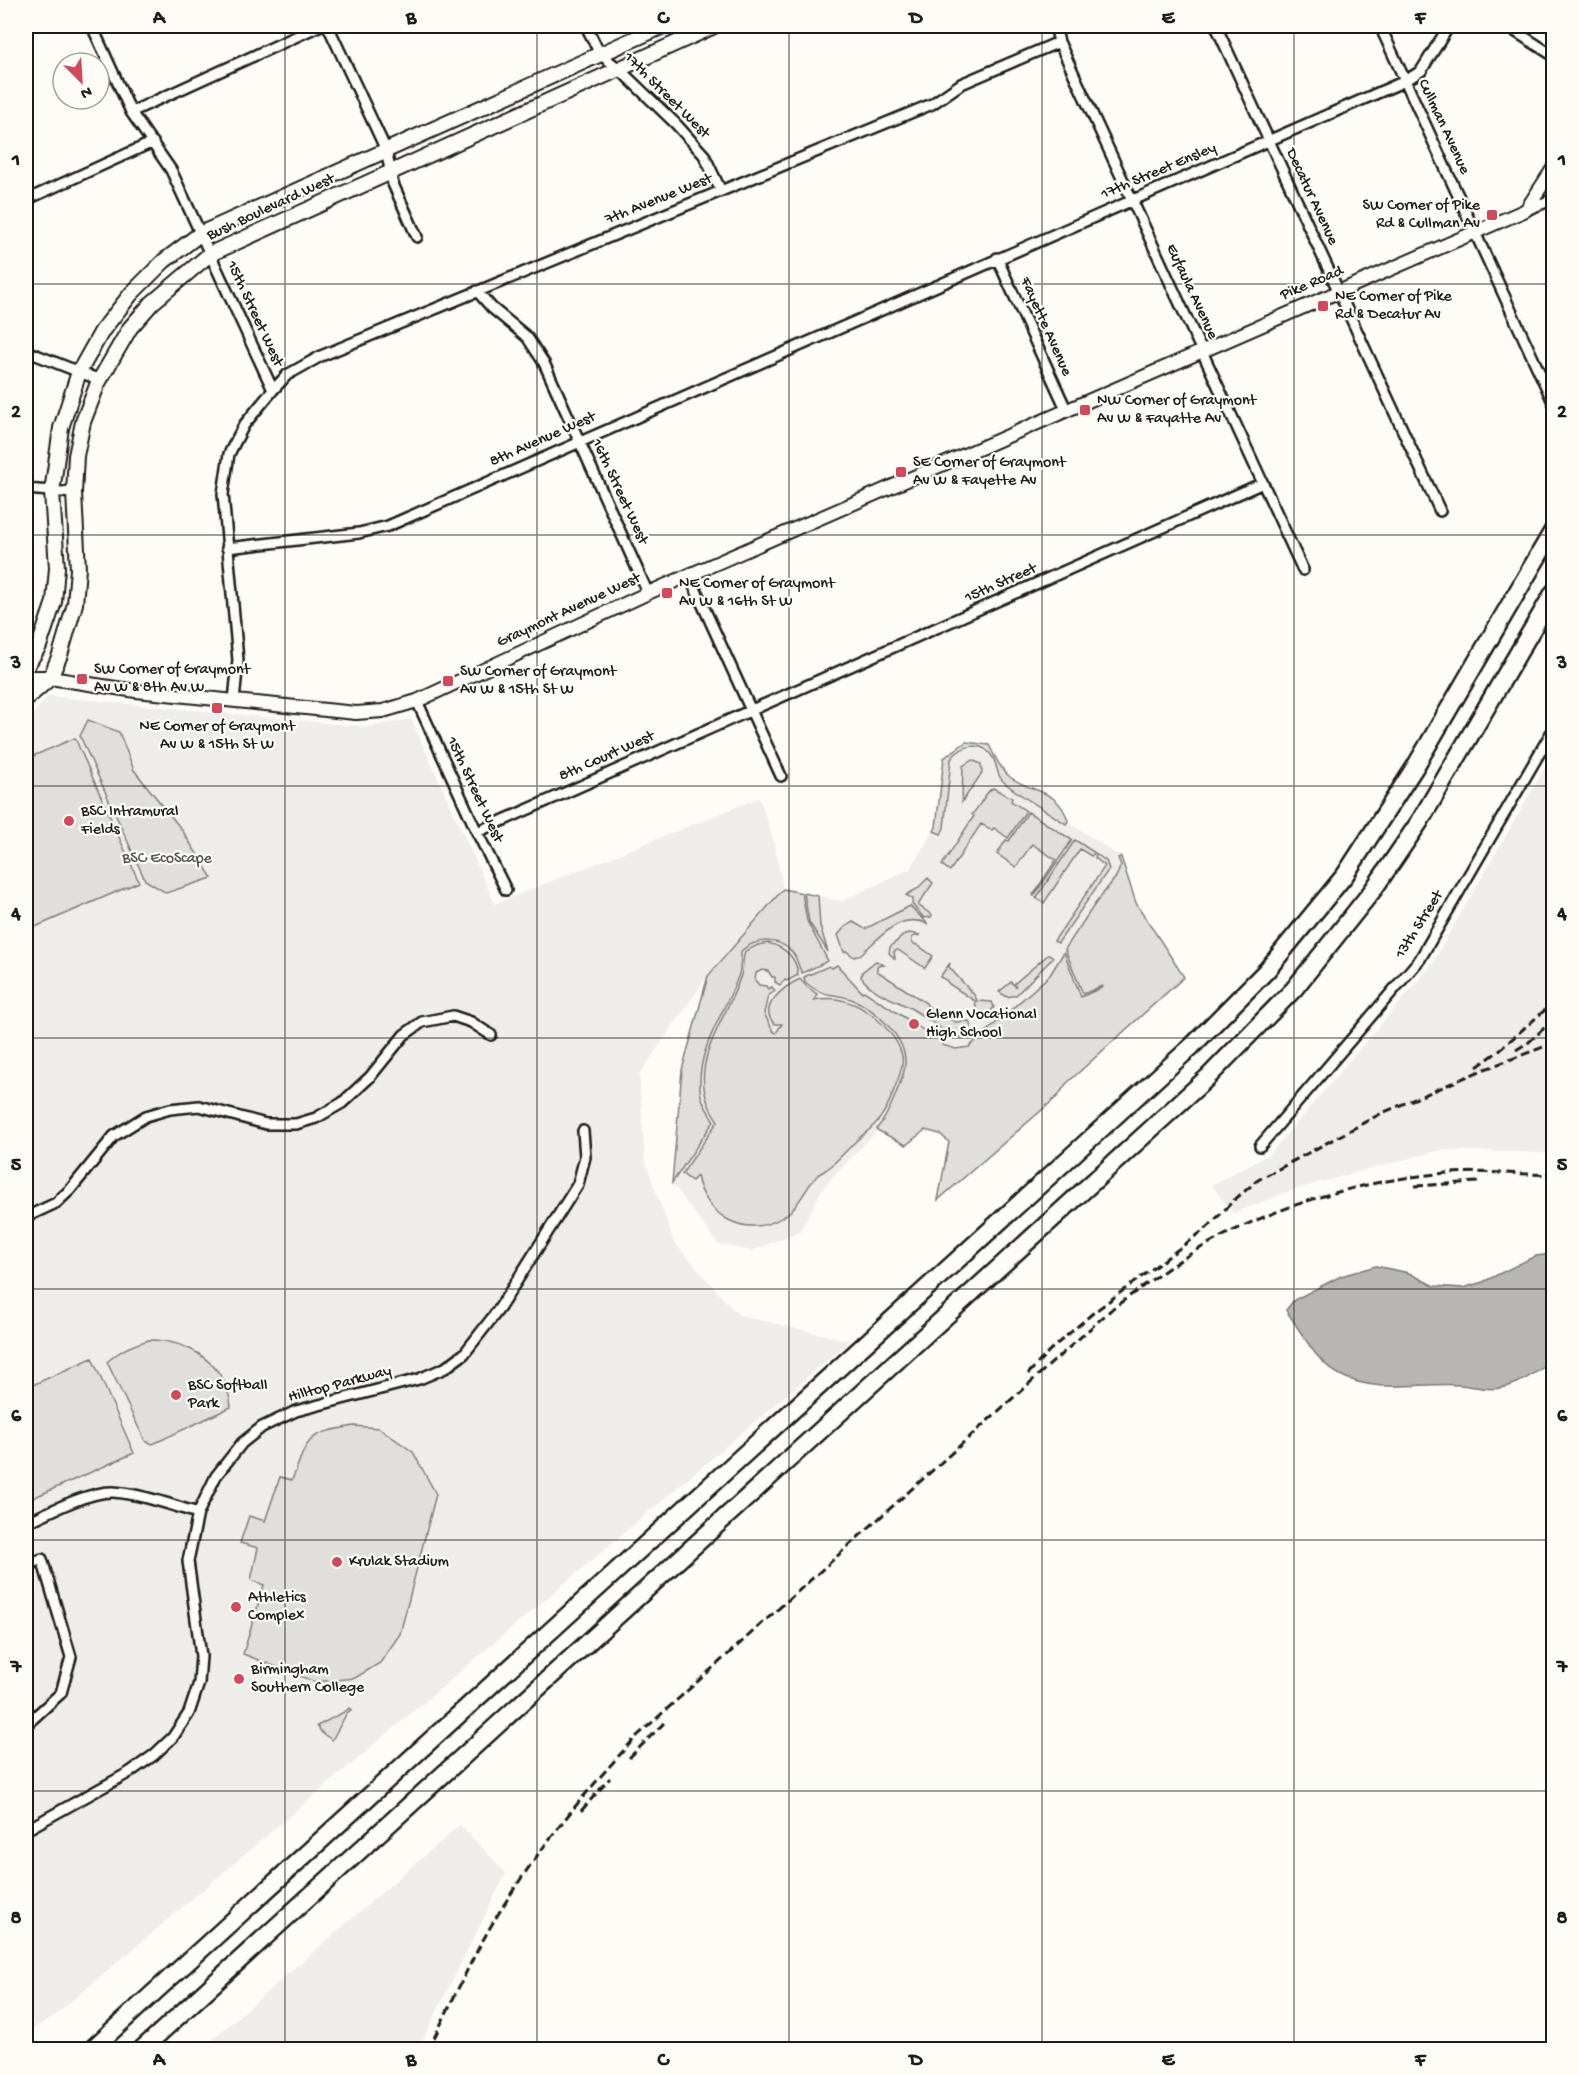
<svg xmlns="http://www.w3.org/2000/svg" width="1579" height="2075" font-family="'Gochi Hand',sans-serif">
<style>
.built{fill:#eeede9}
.green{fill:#e0dfdb;stroke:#7e7e7c;stroke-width:1.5}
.water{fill:#b7b6b2;stroke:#797876;stroke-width:1.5}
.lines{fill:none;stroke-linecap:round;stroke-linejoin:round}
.minor-casing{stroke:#1c1c1c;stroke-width:14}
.tertiary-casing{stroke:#1c1c1c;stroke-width:16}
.secondary-casing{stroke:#1c1c1c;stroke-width:18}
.motorway-casing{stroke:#1c1c1c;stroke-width:21}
.minor{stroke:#fdfcf7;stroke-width:9}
.tertiary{stroke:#fdfcf7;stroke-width:12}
.secondary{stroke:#fdfcf7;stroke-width:14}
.motorway{stroke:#fdfcf7;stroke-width:16}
.rail{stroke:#1c1c1c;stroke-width:3;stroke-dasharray:9 4.5;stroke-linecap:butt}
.grid{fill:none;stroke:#1c1c1c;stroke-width:1.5;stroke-opacity:0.55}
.poi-dot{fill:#d1495b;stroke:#fdfcf7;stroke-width:2}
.labels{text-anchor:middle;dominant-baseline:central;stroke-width:4.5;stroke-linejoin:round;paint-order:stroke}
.street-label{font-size:16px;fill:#1c1c1c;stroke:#fdfcf7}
.poi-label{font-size:16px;fill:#1c1c1c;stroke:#fdfcf7;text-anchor:start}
.park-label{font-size:16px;fill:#575655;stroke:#fdfcf7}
.neatline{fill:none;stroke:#1c1c1c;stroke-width:2}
.grid-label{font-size:20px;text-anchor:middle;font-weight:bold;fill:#1c1c1c}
</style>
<rect width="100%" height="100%" fill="#fdfcf7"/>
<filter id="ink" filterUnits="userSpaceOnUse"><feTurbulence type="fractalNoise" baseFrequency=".0167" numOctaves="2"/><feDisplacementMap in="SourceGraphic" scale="12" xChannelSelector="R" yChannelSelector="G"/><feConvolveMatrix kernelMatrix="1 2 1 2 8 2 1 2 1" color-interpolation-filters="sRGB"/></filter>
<g filter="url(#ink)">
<path class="built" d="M48,696l318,31 45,-8 84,185 264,-106 15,44 9,47 59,12 68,-32 26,-42 8,-69 22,-16 23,3 13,23 8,9 41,19 14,15 3,11 53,35 15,46 48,74 -118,107 -8,12 -120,104 11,-58 -9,-8 -15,-4 -19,15 -29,-14 -53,55 -24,45 -48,20 -34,-7 -46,-61 10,-113 24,-92 -67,97 6,86 29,81 64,73 112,26 -796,675 -28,17v-1311z
M1553,754v399l-113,-3 -145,39 -62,24 -22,-28 59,-31 160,-187z
M460,1825l46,48 -88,176h-217z"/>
<path class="green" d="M88,720l31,12 15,38 48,60 30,48 -46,15 -21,-13 -65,-144z
M75,738l64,144 -113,49v-172z
M966,742l23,3c5,10 11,24 21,32 22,16 49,12 58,44l-2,3c-20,-14 -44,-26 -62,-42 -8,-6 -6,-16 -11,-24 -10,-18 -31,-14 -42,1l-7,69 -3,6 -7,-3 2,-4 8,-69z
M972,760l9,4 1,9 -20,29 1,-36z
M993,788l19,10 -1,3 15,10 -18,27 -14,-10 -2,2 -11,-6 -31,47 -8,-6 32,-49 -2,-2c7,-5 11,-20 21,-26z
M1028,812l44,28 -38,56 -1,-1 23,-35 -24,-16 -16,23 -19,-13 9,-14 3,1z
M1075,840l20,13 -4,3 -11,-7 -36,54 -8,-5z
M1096,854l10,7 3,8 -51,74 -4,-2 51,-75 -10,-8z
M1121,857l15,46 48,74 -118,107 -8,12 -120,104 11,-58 -9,-8 -15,-4 -19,15 -29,-15v-2c9,-9 13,-21 18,-32 4,-11 11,-24 10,-36 -1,-24 -29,-49 -49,-59 -21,-10 -30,-1 -51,-19l-1,-5 25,-11 3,2 5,-3 25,27 2,-1 49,32 1,4 3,-1 24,16 1,3 14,4 13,-2 81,-72 14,-23 17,45 22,-10 -1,-1 -19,8 -18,-45 30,-45 21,-27 5,-12 -3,-7z
M928,878l5,5 -15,22 14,10 -1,2 -7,1 -12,-14 1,-5 -7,-4 11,-6z
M783,889l19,4 5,28 21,40 -26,12c-3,-4 -4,-11 -7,-17 -13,-19 -38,-19 -54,-5 0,8 0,16 -2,23 -13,38 -41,71 -39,113 0,13 8,24 14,34l-42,62 10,-113 26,-94z
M804,893l14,3 2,30 8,26 -19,-30z
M910,906l18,18c-29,-13 -48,14 -68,31l-6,2 -8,-6 -2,1 -6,-17 7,-8 8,-5 12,7z
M909,933l11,2 -8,2v6l5,2 16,11 -8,12 -27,-18 -4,1 1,8 -6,-6 1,-6 14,-12z
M768,943c17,4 29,15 30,32l-11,6 -2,-1 -5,5 -5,-3v-5h-3l-4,-6 -6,-1 -6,3 -1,7 4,5 7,1 2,3 4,-2 3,4 -7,5 -4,17 9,18 3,2 6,-9h-7c-19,-17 10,-38 25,-45l7,8 10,7 -3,6c24,-5 44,3 63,19 10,9 22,23 25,37 2,10 -3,22 -7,31 -3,9 -6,17 -11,25 -7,13 -18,20 -28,29 -9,9 -17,18 -26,26 -4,3 -8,5 -12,8 -12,11 -17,29 -31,39 -37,28 -82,4 -90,-38l-5,5 -10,-7 36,-53c-37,-50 6,-96 22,-143 4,-9 2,-18 5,-27l13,-6z
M1049,954l4,3 -4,5 -33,33 -9,2 -8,-5 12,-10 5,5 -2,-3z
M876,961l8,4 -7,1v5l49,32 2,4 5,1 22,14 14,-1 2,6c-2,7 -8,11 -16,10 -15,-8 -28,-19 -43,-28 -17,-10 -39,-15 -51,-32l1,-5z
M950,963l-1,4 26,29 2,5 15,1 2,5 -5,7 -6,2 -6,-3 -2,-12 -26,-17 -3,-4 -6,-3z
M149,1340c40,0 78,24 82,67l-78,37 -8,-3 -38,-79c13,-12 25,-17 42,-22z
M92,1358l42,95 -108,48v-113z
M354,1426l25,2 34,24 23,42 -36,140 -20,29 -25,15 -40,4 -72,-28 21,-69 -13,-5 7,-32 -18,-5 9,-27 16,5 15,-44 12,3c17,-43 13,-46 62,-54z
M349,1708l2,2 -4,3 -15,27 -10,-7 -5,-7 29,-15z"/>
<path class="water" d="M1553,1254v106c-14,11 -33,25 -52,28 -13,3 -28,-2 -41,-3 -38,-3 -82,9 -118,-9 -26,-13 -40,-43 -56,-66l8,-10 47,-24 35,-10 33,7 25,13 29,2 20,-6 52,-26z"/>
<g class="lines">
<g class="minor-casing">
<path id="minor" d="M92,26l39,86 40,58 102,220
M328,26l58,124 7,34 24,53
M586,26l14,28 19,15 57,55 28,31 17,36
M1055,26l4,16 244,528
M1216,26l224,485
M1380,26l174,378
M1507,26l47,30
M131,112l188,-86
M26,200l127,-58
M1526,210l28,-11
M997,258l69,151
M477,291l15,17 35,29 17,26 104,230
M26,351l74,29
M26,489l48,4
M227,548l132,-15 29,-7 1017,-445 16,-10 28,-45
M689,575l92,201
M234,701l4,-41 -15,-166 6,-40 15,-29 29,-35 14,-15 34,-19 611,-252 29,-20 98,-42
M417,701l60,131 29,58
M477,832l786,-349
M1260,1146l160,-187 134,-231
M26,1217l30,-14 14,-13 44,-54 32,-20 24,-7 29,-3 67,18h30l20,-6 26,-15 28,-26 34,-42 18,-13 31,-6 18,6 20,13
M26,1523c21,-10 63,-32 87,-31 29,2 58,13 85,21
M26,1565l16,-6 29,98 -10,36 -35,32
M26,1830l104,-58 24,-17 19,-18 16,-24 10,-30 2,-27 -13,-95 10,-48 18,-37 26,-33 20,-16 34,-16 123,-32 26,-11 19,-14 35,-45 79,-125 7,-27 -2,-26"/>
</g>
<g class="tertiary-casing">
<path id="tertiary" d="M50,678l86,13 220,22 27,-2 34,-10 231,-108 878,-383 28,-43"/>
</g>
<g class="secondary-casing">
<path id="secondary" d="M26,667l13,-21 15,-44 3,-34 -5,-76 9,-64 18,-56 23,-41 29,-37 33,-33 36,-27 463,-208
M26,678h24
M26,699l24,-21 10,-23 15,-51 3,-35 -4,-76 2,-37 7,-34 15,-39 32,-55 22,-25 58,-49 504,-228"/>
</g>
<g class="motorway-casing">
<path id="motorway" d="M91,2050l1101,-1004 75,-76 78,-95 70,-108 139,-238
M141,2050l1066,-972 87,-89 79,-99 47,-69 134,-229"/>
</g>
<use href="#minor" class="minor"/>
<use href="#tertiary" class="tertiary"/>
<use href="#secondary" class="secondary"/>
<use href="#motorway" class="motorway"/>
<path class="rail" d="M1516,1050l13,-8 25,-23
M1477,1067l19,-14 58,-51
M1415,1186l63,-4
M1028,1374l22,-24 43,-37 115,-86 26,-27 24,-20 124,-67 98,-42 74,-28
M629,1758l36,-36
M581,1811l29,-33
M428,2050c23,-45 43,-92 69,-134 40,-66 88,-124 140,-180l476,-428c24,-17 48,-36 74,-52 79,-48 170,-76 262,-83 34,-2 70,1 105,2"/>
</g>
</g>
<path class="grid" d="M285,26v2024M537,26v2024M789,26v2024M1042,26v2024M1294,26v2024M26,284h1528M26,535h1528M26,786h1528M26,1038h1528M26,1289h1528M26,1540h1528M26,1791h1528"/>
<g class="poi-dot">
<rect x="1486" y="209" width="12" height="12" rx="3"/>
<rect x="1317" y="300" width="12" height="12" rx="3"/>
<rect x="1079" y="404" width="12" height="12" rx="3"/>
<rect x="895" y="466" width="12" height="12" rx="3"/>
<rect x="661" y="587" width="12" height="12" rx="3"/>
<rect x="76" y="673" width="12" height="12" rx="3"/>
<rect x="442" y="675" width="12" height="12" rx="3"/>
<rect x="211" y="702" width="12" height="12" rx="3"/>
<circle cx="69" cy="821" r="6"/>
<circle cx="914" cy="1024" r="6"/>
<circle cx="176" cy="1395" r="6"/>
<circle cx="337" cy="1562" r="6"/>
<circle cx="236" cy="1607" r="6"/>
<circle cx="239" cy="1679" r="6"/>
</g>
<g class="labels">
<g class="street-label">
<text transform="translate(666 96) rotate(45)">17th Street West</text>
<text transform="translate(1443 127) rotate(65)">Cullman Avenue</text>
<text transform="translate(1159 172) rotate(-23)">17th Street Ensley</text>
<text transform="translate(1311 197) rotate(65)">Decatur Avenue</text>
<text transform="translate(659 200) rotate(-22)">7th Avenue West</text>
<text transform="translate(271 208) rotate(-25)">Bush Boulevard West</text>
<text transform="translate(1312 284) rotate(-23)">Pike Road</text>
<text transform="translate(1191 292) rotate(65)">Eufaula Avenue</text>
<text transform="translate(254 314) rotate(65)">15th Street West</text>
<text transform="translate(1045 327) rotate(66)">Fayette Avenue</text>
<text transform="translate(543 440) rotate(-24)">8th Avenue West</text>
<text transform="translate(619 492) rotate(65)">16th Street West</text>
<text transform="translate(1001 584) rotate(-24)">15th Street</text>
<text transform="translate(569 611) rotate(-25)">Graymont Avenue West</text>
<text transform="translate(607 757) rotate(-24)">8th Court West</text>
<text transform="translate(474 790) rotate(65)">15th Street West</text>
<text transform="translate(1420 925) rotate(-58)">13th Street</text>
<text transform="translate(340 1385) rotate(-15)">Hilltop Parkway</text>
</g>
<g class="poi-label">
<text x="1480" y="206" text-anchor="end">SW Corner of Pike<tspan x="1480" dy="18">Rd &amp; Cullman Av</tspan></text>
<text x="1335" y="297">NE Corner of Pike<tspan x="1335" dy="18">Rd &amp; Decatur Av</tspan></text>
<text x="1097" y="401">NW Corner of Graymont<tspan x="1097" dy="18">Av W &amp; Fayatte Av</tspan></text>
<text x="913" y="463">SE Corner of Graymont<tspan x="913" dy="18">Av W &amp; Fayette Av</tspan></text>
<text x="679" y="584">NE Corner of Graymont<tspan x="679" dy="18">Av W &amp; 16th St W</tspan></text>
<text x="94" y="670">SW Corner of Graymont<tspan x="94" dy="18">Av W &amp; 8th Av W</tspan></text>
<text x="460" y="672">SW Corner of Graymont<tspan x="460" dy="18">Av W &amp; 15th St W</tspan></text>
<text x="217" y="727" text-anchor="middle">NE Corner of Graymont<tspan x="217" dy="18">Av W &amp; 15th St W</tspan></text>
<text x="81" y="812">BSC Intramural<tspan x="81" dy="18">Fields</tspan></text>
<text x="926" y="1015">Glenn Vocational<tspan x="926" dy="18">High School</tspan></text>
<text x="188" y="1386">BSC Softball<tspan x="188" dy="18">Park</tspan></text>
<text x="349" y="1562">Krulak Stadium</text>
<text x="248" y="1598">Athletics<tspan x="248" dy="18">Complex</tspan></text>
<text x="251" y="1670">Birmingham<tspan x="251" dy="18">Southern College</tspan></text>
</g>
<g class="park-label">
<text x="167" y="859">BSC EcoScape</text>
</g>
</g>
<rect width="1579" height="2075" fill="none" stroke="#fdfcf7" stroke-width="66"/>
<g transform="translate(81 81) rotate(156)"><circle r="28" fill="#fdfcf7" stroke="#a3a29f" stroke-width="1.5"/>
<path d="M0-4.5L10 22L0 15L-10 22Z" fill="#d1495b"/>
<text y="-9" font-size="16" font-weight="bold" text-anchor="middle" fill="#1c1c1c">N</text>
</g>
<rect x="33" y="33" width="1513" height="2009" class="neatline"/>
<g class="grid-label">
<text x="159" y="23">A</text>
<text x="411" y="23">B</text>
<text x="663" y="23">C</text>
<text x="916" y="23">D</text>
<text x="1168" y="23">E</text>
<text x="1420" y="23">F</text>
<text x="16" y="165">1</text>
<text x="1562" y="165">1</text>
<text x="16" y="417">2</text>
<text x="1562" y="417">2</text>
<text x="16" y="668">3</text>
<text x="1562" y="668">3</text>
<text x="16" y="919">4</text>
<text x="1562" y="919">4</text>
<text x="16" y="1170">5</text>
<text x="1562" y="1170">5</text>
<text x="16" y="1421">6</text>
<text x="1562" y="1421">6</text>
<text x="16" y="1672">7</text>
<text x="1562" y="1672">7</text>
<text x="16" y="1923">8</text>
<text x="1562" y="1923">8</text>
<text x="159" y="2065">A</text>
<text x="411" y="2065">B</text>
<text x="663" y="2065">C</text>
<text x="916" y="2065">D</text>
<text x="1168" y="2065">E</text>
<text x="1420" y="2065">F</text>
</g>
</svg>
